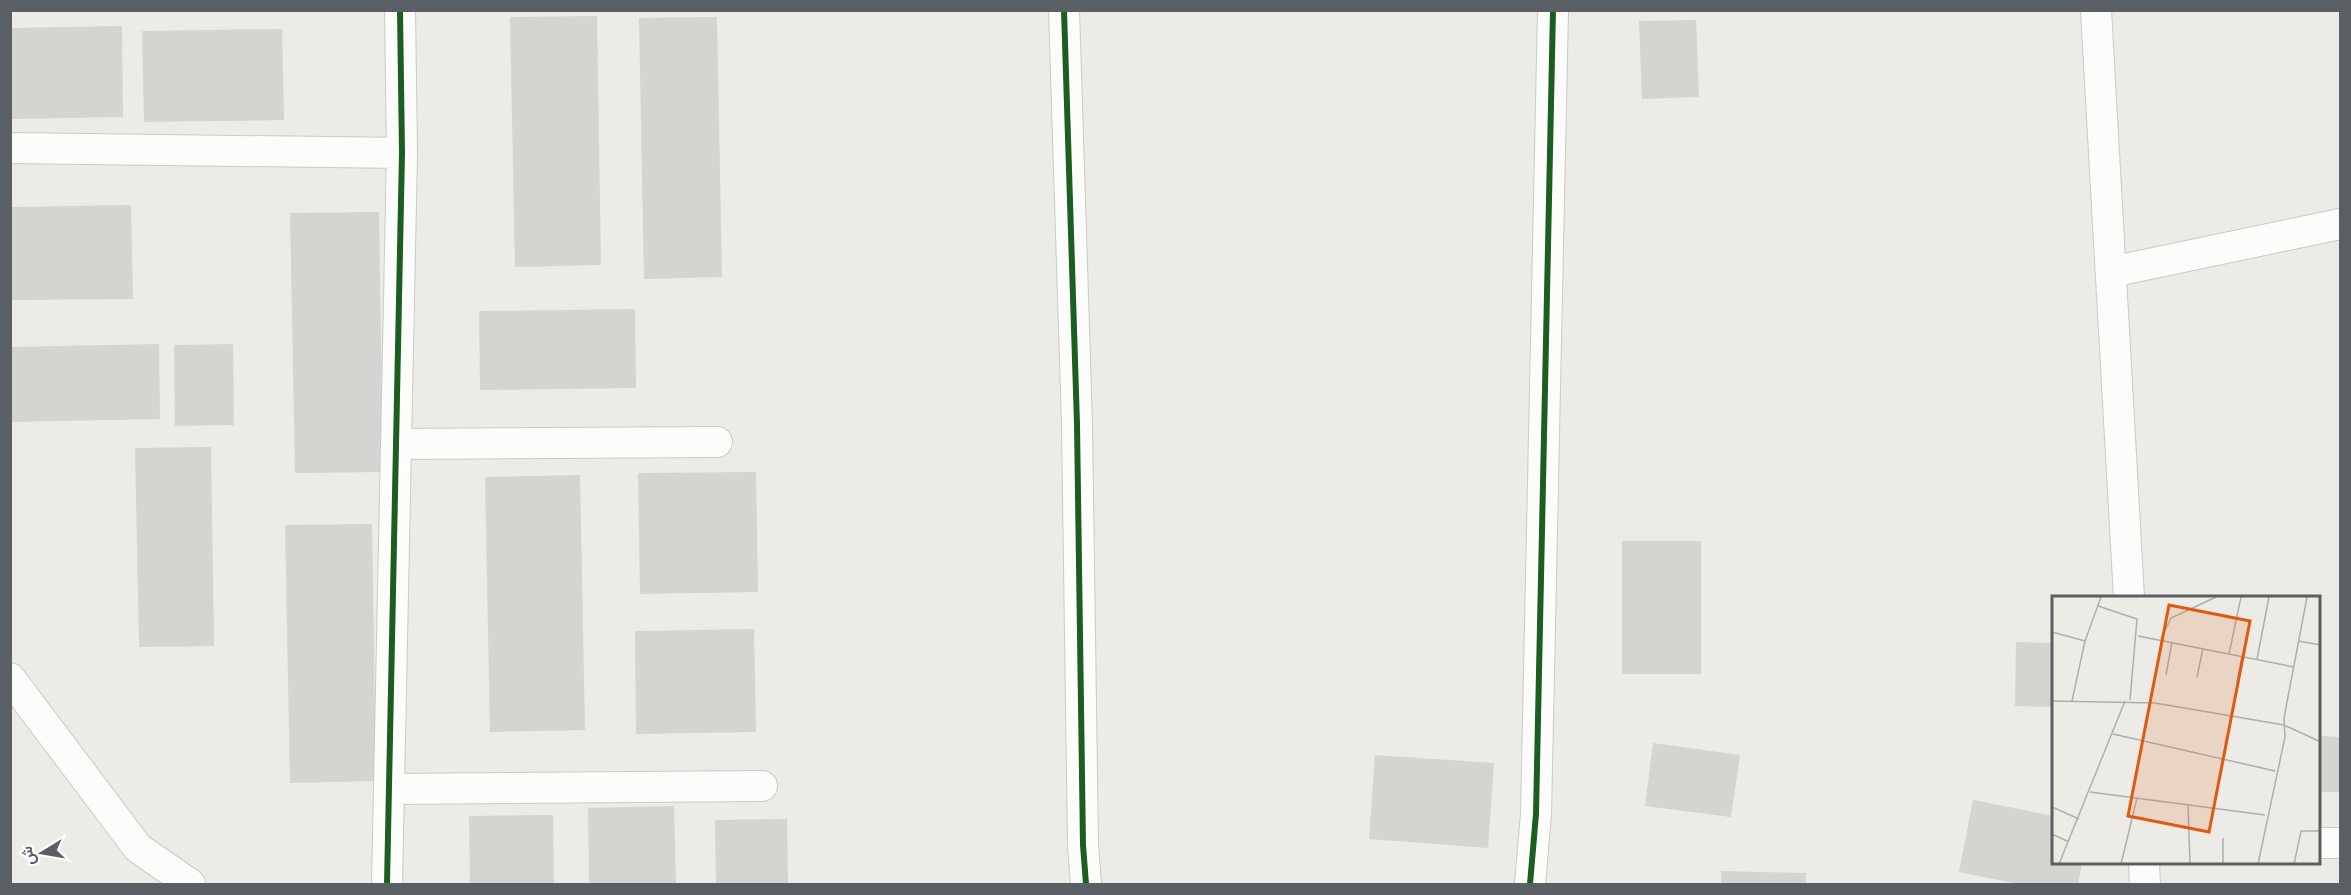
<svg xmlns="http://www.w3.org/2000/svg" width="2351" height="895" font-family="'DM Sans',Vazirmatn,sans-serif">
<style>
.building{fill:#d4d4d0}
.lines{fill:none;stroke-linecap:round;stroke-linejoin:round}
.minor-casing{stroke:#c9cac9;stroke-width:32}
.minor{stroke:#fcfcfb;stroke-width:30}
.cycleway-casing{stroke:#fff;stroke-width:10}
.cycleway{stroke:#1b5e20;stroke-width:6}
.inset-road{fill:none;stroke:#aeafad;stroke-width:1.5}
.view{fill:#e15910;fill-opacity:0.15;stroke:#e15910;stroke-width:3}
.inset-edge{fill:none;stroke:#5a5f64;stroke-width:3}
</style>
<rect width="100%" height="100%" fill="#ecebe5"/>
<path class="building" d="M597,16l4,249 -86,2 -5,-250z
M717,17l5,260 -78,2 -5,-261z
M1696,20l3,77 -57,2 -3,-78z
M122,26l1,91 -113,2v-91z
M282,29l2,91 -140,2 -2,-91z
M131,205l2,94 -123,1v-93z
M379,212l4,260 -88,1 -5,-260z
M635,309l1,79 -156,2 -1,-79z
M159,344l1,75 -150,3v-75z
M233,344l1,81 -59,1 -1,-81z
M211,447l3,199 -75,1 -4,-199z
M756,472l2,120 -118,2 -2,-121z
M580,475l5,255 -95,2 -5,-255z
M372,524l4,257 -86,2 -5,-258z
M1622,541h79v133h-79z
M754,629l2,103 -120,2 -1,-103z
M2016,642l38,1v64l-39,-1z
M2320,736l20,1v55h-20z
M1653,743l87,12 -9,62 -86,-11z
M1375,755l119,8 -6,85 -119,-9z
M1973,800l81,16v48h28l-4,20h-60l-59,-12z
M674,806l2,78h-87l-1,-76z
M553,815l1,69h-84l-1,-68z
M787,819l1,65h-72l-1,-64z
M1721,871l85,2v11h-85z"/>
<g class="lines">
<g class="minor-casing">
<path id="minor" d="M1064,10l13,414 6,421 3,39
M2096,10l33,588
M10,148l392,5
M2111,272l229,-48
M396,444l321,-2
M10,678l128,170 52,36
M389,789l373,-3
M2320,843h20
M2144,864l1,20
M387,884l15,-731 -2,-143
M1530,884l6,-70 17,-804"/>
</g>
<use href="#minor" class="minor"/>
<g class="cycleway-casing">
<path id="cycleway" d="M1064,10l13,414 6,421 3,39
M387,884l15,-731 -2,-143
M1530,884l6,-70 17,-804"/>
</g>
<use href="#cycleway" class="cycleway"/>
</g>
<g transform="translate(2052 596)">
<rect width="268" height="268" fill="#ecebe5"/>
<path class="inset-road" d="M46,10l39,13 -7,81M0,36l33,9 -13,60M86,40l156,31M109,43l10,-21 45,-21M33,45l16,-44M246,45l23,4M177,58l12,-57M205,63l12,-62M114,79l6,-33M145,81l6,-29M185,86l5,-26M0,105l103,2 129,22 37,17M61,138l162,37M38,196l175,23M136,209l2,59M0,211l27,12M0,238l17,8M171,242v26M7,268l66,-163M69,268l16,-66M206,268l27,-127 -1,-19 23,-121M242,268l7,-33h20"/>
<path class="view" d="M117,9l81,16 -41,211 -81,-16z"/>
<rect width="268" height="268" class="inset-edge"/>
</g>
<rect width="2351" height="895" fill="none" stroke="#5a5f64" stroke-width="24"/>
<g transform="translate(42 853) rotate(259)" stroke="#ffffff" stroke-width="4.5" paint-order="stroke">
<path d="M0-4.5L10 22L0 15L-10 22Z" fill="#5a5f64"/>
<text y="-9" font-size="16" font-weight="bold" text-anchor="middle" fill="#5a5f64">ش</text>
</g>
</svg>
